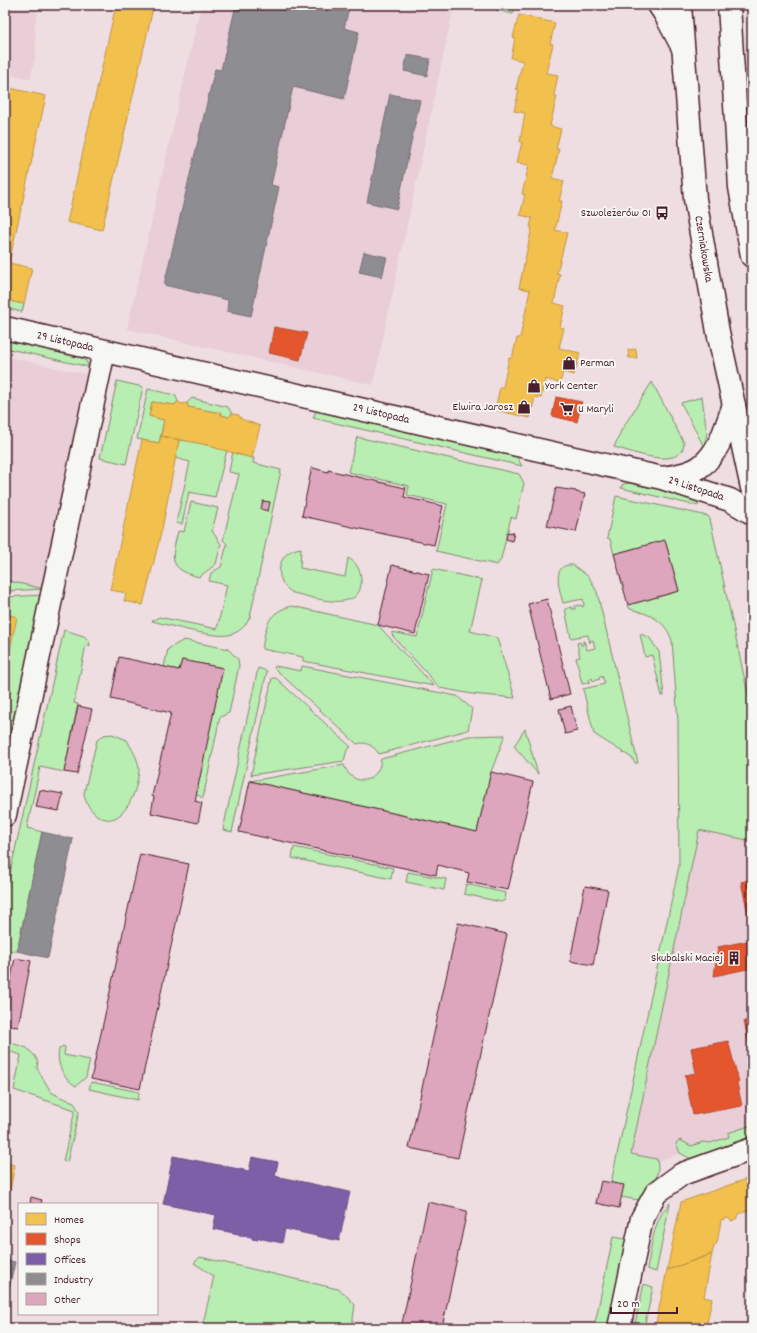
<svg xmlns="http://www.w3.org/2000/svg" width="757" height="1333" font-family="Dekko,sans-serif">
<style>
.built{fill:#e9cdd7}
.green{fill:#b8eeb1;stroke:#81866e}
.homes{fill:#f2c14e;stroke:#c09044}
.shops{fill:#e4572e;stroke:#b6462d}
.offices{fill:#7b5ea7;stroke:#6c4b82}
.industry{fill:#8d8d92;stroke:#796c73}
.building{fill:#dda6bc;stroke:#4a1f2b}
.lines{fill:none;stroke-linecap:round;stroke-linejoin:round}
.minor-casing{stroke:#4a1f2b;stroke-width:25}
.major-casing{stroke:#4a1f2b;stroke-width:25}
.minor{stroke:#f6f6f2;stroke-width:22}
.major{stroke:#f6f6f2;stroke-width:22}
.labels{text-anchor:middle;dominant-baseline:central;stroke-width:4;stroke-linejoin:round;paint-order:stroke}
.poi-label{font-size:12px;fill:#4a1f2b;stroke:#f6f6f2;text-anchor:end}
.street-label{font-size:12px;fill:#4a1f2b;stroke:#f6f6f2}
</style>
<rect width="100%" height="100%" fill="#eedee2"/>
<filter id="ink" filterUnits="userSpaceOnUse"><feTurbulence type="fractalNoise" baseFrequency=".025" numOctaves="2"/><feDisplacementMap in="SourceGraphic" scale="8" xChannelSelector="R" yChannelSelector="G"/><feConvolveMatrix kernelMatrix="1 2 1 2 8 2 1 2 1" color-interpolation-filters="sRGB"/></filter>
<g filter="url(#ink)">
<path class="built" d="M5,5h34l-4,19 1,30 -6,25 -25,-6z
M201,5h253l-81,380 -246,-56z
M5,356l84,19 -45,214 -39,-9z
M699,830l53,11v287l-125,44z"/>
<path class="green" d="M497,5h18l-2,9 -17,-4z
M5,300l19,4 -2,8 -17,-4z
M5,340l77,18 4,3 3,6 -84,-19z
M117,381l26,6 -17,77 -26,-6z
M652,382l32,61c-2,29 -54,8 -70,4l8,-18z
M148,389l27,6 3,6 -3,4 -23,-3 -3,14 15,4 -5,23 -22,-4z
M702,397l5,37 -3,13 -23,-44z
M192,398l36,9 4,7 -3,3 -8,-2v-2l-33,-6 -1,-4z
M316,411l201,46 5,9 -209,-48z
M357,437l162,37 5,9 -8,36 -5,-2 -10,42 -4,6 -61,-14 11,-47 -40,-9 2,-9 -61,-14z
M179,440l9,1v-1l39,10 -12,47 -26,-5 -7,32 -6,-1 14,-61 -15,-4z
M233,451l3,1v2l18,4 -1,5 28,7 -31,147c-4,8 -9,14 -18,17 -13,6 -63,-9 -80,-13l7,-4 58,12 10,-44 -18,-4 2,-8 10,-6 6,-23 -4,-4 16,-66 -10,-2z
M629,483l71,15 -2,8 -77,-18 2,-4z
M616,496l92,20 2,3 42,194v128l-53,-11 -68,324 26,5c4,20 -6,27 -18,41l-18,-3 -10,-14 68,-317 -1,-145 -6,-80c-6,-21 -23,-27 -42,-32l-2,-4 51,-14 -14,-51 -51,14 -4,-15 -3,-1z
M191,502l27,6 -6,23 9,13 -5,20 -17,13c-31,-8 -28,-18 -21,-46l6,1z
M301,548l-1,20 45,9 3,-19c8,4 12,11 13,20 3,38 -49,19 -68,15 -21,-12 -17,-42 8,-45z
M573,565l16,12 8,15 41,171h-3l-3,-5 -38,-24 -11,-45 22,-5 -3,-8 -3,1 1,2 -7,2 -1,-3 -3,2 1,2 -8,2 -6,-26 4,-1 -3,-14 3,-1 1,3h2v-4h1l3,9 8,-2 -2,-8 -3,1v2l-2,-8 -17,3 -6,-29 6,-2 1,2h3l-1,-3 7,-1 1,2 2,-1 -1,-7 -20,4c-3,-12 -13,-40 10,-38z
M433,569l49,11 -12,51 27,7 18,60 -43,-4 -32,-6 -48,-53v-3l25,5z
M5,580l39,9 -39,2z
M43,595l-38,172v-170z
M292,606l86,19 56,61 -131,-25v-4l-41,-8c4,-23 5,-37 30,-43z
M64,630l20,6 5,5 1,5 -4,-1 -12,58 4,1 -14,68 -24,-5 -13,61 15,4 -25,119h-6l-6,26v-82z
M640,634l9,3 10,15 5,44h-2l-10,-41 -7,2z
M184,640l44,9 10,10 1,7 -10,47 -9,4 -17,81 -7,-4 27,-126 -41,-8 -3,10 -15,-3 4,-18z
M275,666l26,5 1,-5 155,30 15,13 -4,21 -89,24c-5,-8 -13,-13 -22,-10l-83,-76z
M258,668l9,3 -35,161 -9,-2z
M272,678h4l75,69 -4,3 -3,11 -93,14z
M525,729l13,45 -24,-28z
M112,734l15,6c4,8 12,20 12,29 -1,15 -7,35 -18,45 -16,15 -36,-5 -37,-21l13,-53 7,-5z
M505,735l-14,37 -14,60 -227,-51 94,-16c8,23 35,19 37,-6l88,-23z
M294,847l99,21 -2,11 -99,-21z
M408,872l38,7 -2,11 -38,-8z
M466,884l40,9 -1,7 -4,2 -37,-8z
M5,1041l22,7 8,8 3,6 -1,6 14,24 9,5 14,5 5,10 -12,50 -4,-1 12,-51 -61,-20 7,-35 -16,-5z
M63,1046l2,1 -1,8 26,5 -4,17 -10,9c-13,-8 -20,-22 -17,-37z
M91,1082l48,10 -1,8 -49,-11z
M752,1125v16l-59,19 -13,-7 -4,-10 4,-3 11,6 12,-4 7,1 19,-6 -1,-4z
M670,1203l-14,69 -9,-3c5,-23 6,-49 23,-66z
M613,1237l12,2 3,4 -18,85h-16z
M200,1257l138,32 6,4 11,12 -3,21 -2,2h-148l12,-52 -20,-13z
M644,1284l9,3 -9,41h-10z"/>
<path class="homes" d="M116,5h23l14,3 -51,222 -35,-8z
M519,15l36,8 -5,21h3l-7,29 12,2 -4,20 3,1 -7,30 11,3 -5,20h3l-7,29 12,3 -5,20h3l-7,29 12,3 -10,40 3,1 -6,29 11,3 -5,21 4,1 -5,20 21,5 -6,22 -11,-3 -3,11 -15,-4 -4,19 -6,-1 -5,21 -35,-8 5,-23h3l6,-29h3l5,-20h3l10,-48 -11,-2 13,-61h-2l2,-9 -12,-3 5,-20 -3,-1 7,-29 -12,-2 5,-21h-2l5,-29 -11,-2 5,-21 -3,-1 7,-28 -12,-3 4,-20 -2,-1z
M5,87l41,9 -37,167 23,5 -8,36 -19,-4z
M636,349l1,9h-8l-1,-8z
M178,401l3,3 6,-1 1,4 33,6v2l8,2 3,-3 7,1 2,4 19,7 -8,32 -40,-11 1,-1 -52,-10 3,-16 -15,-4 3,-14 23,3z
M161,436l18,4 -17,89 -19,76 -19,-4 2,-8 -16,-3 32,-150 17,3z
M5,614l12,3 -12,55z
M5,1163l10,2 -10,49z
M752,1177v32l-13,5 -2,4 -5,3 -4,-3 -7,2 -4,23 -3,3 -2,8 -45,16 14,-68z
M712,1254l-8,43 8,2 -6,29h-51l12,-58z"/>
<path class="shops" d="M274,327l33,6 -7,27 -31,-7z
M556,397l26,5 -5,20 -25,-6z
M752,879v53l-11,-50z
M752,940v28l-38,8 4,-29z
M752,1020v40l-8,-39z
M728,1041l11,41 -2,1 5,23 -49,9 -8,-40 11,-2 -5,-25z"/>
<path class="offices" d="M173,1156l76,15 3,-14 26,5 -3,14 75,16 -11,49 -54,-12 -3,14 -24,-5v2l-6,-1v-2l-13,-1v-2l-26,-5 3,-14 -53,-11z"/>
<path class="industry" d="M236,5h100l13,3 -5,20 15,4 -15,67 -51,-12 -22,98 8,2 -28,129 -24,-5 1,-11 -64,-15 51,-216 6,1z
M407,55l23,4 -3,17 -23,-5z
M390,94l30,6 -23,109 -30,-7z
M364,252l23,5 -5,20 -23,-5z
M42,832l31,7 -25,119 -31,-7z
M5,1260l10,2 -10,45z"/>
<path class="building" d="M312,466l1,2 15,4v-2l77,18 1,-1 -2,10 39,9 -9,39 -132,-29z
M556,488l20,3v1l9,2 -9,38 -29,-6z
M263,501l7,1 -2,9 -7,-2z
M507,532l7,1 -2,8 -6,-2z
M665,540l14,51 -51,14 -14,-51z
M392,565l37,9 -14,60 -37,-9z
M547,599l23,95 -19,5 -23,-95z
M119,657l60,13 3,-10 41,8 -28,133 7,2 -4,20 -47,-10 3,-16 -2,-1 19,-83 -60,-14z
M78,706l14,3 -15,65 -13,-2z
M571,706l6,25 -12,3 -6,-25z
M491,772l42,10 -25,108 -41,-8 2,-9 -31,-8 -2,10 -197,-43 11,-51 227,51z
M40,790l23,4 -4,17 -23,-4z
M140,854l49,10 -49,225 -49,-10z
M585,886l23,4 -15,75 -23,-4z
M458,923l49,11 -49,224 -49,-10z
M15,958l16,3 -13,66 -13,-2v-17z
M601,1181l23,4 -5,23 -23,-5z
M31,1197l11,3 -1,4h-11z
M428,1202l39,9 -25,117h-41z"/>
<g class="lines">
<g class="minor-casing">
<path id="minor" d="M659,5l6,9 18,34
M5,328l657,150 68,22 22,13
M662,478c13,-2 29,-4 39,-12 19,-14 25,-41 33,-61
M5,815l99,-464
M619,1328l23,-110 14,-25 26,-19 70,-25"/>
</g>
<g class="major-casing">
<path id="major" d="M680,5l15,194 23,133 34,156
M729,5l11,182 12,69"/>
</g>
<use href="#minor" class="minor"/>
<use href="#major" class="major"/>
</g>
</g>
<defs>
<g id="bus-bare" transform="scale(1.08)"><path d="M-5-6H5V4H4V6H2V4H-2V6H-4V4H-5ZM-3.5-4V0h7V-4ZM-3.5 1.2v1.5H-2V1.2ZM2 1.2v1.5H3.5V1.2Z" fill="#4a1f2b" stroke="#f6f6f2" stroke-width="2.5" paint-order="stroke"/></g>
<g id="shop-bare" transform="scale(1.08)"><path d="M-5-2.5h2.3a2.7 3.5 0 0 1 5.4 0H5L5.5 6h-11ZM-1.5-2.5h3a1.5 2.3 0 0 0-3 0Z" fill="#4a1f2b" stroke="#f6f6f2" stroke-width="2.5" paint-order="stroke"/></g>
<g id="supermarket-bare" transform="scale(1.08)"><path d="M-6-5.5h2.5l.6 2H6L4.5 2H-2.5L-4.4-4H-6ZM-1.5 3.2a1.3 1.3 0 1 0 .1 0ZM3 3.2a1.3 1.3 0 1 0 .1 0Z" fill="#4a1f2b" stroke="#f6f6f2" stroke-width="2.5" paint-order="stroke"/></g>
<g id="building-bare" transform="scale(1.08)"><path d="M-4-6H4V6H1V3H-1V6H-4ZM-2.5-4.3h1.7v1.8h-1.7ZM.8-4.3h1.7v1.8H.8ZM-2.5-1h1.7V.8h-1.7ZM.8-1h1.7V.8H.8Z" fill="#4a1f2b" stroke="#f6f6f2" stroke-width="2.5" paint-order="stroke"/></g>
</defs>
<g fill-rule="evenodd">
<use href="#bus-bare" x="662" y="213"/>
<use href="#shop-bare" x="569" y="363"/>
<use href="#shop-bare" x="534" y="386"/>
<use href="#shop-bare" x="524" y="407"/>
<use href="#supermarket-bare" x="567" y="409"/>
<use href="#building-bare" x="734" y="958"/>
</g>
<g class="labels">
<g class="poi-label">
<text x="651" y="213">Szwoleżerów 01</text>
<text x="580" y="363" text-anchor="start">Perman</text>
<text x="545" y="386" text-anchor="start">York Center</text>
<text x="513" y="407">Elwira Jarosz</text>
<text x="578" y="409" text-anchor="start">U Maryli</text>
<text x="723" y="958">Skubalski Maciej</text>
</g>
<g class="street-label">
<text transform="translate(703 249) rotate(81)">Czerniakowska</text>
<text transform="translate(65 342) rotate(13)">29 Listopada</text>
<text transform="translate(381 414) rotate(13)">29 Listopada</text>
<text transform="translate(696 489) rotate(18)">29 Listopada</text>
</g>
</g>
<rect width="757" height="1333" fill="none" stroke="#f6f6f2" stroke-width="20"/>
<rect x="10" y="10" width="737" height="1313" fill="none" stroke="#4a1f2b" stroke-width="1.5" filter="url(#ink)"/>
<rect x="18" y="1203" width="140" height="112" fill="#f6f6f2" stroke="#b1a0a2"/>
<rect x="26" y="1213" width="20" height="12" fill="#f2c14e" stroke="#b1a0a2"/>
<text x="54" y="1223" font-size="12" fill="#4a1f2b">Homes</text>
<rect x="26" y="1233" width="20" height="12" fill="#e4572e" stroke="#b1a0a2"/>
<text x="54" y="1243" font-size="12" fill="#4a1f2b">Shops</text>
<rect x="26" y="1253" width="20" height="12" fill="#7b5ea7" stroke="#b1a0a2"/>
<text x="54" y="1263" font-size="12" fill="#4a1f2b">Offices</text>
<rect x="26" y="1273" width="20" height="12" fill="#8d8d92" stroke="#b1a0a2"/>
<text x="54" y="1283" font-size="12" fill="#4a1f2b">Industry</text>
<rect x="26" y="1293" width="20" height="12" fill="#dda6bc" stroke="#b1a0a2"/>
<text x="54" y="1303" font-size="12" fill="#4a1f2b">Other</text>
<path d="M611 1307v6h66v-6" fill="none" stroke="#4a1f2b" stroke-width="2"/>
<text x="617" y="1307" font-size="12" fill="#4a1f2b" stroke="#f6f6f2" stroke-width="3" paint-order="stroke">20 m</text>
</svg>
